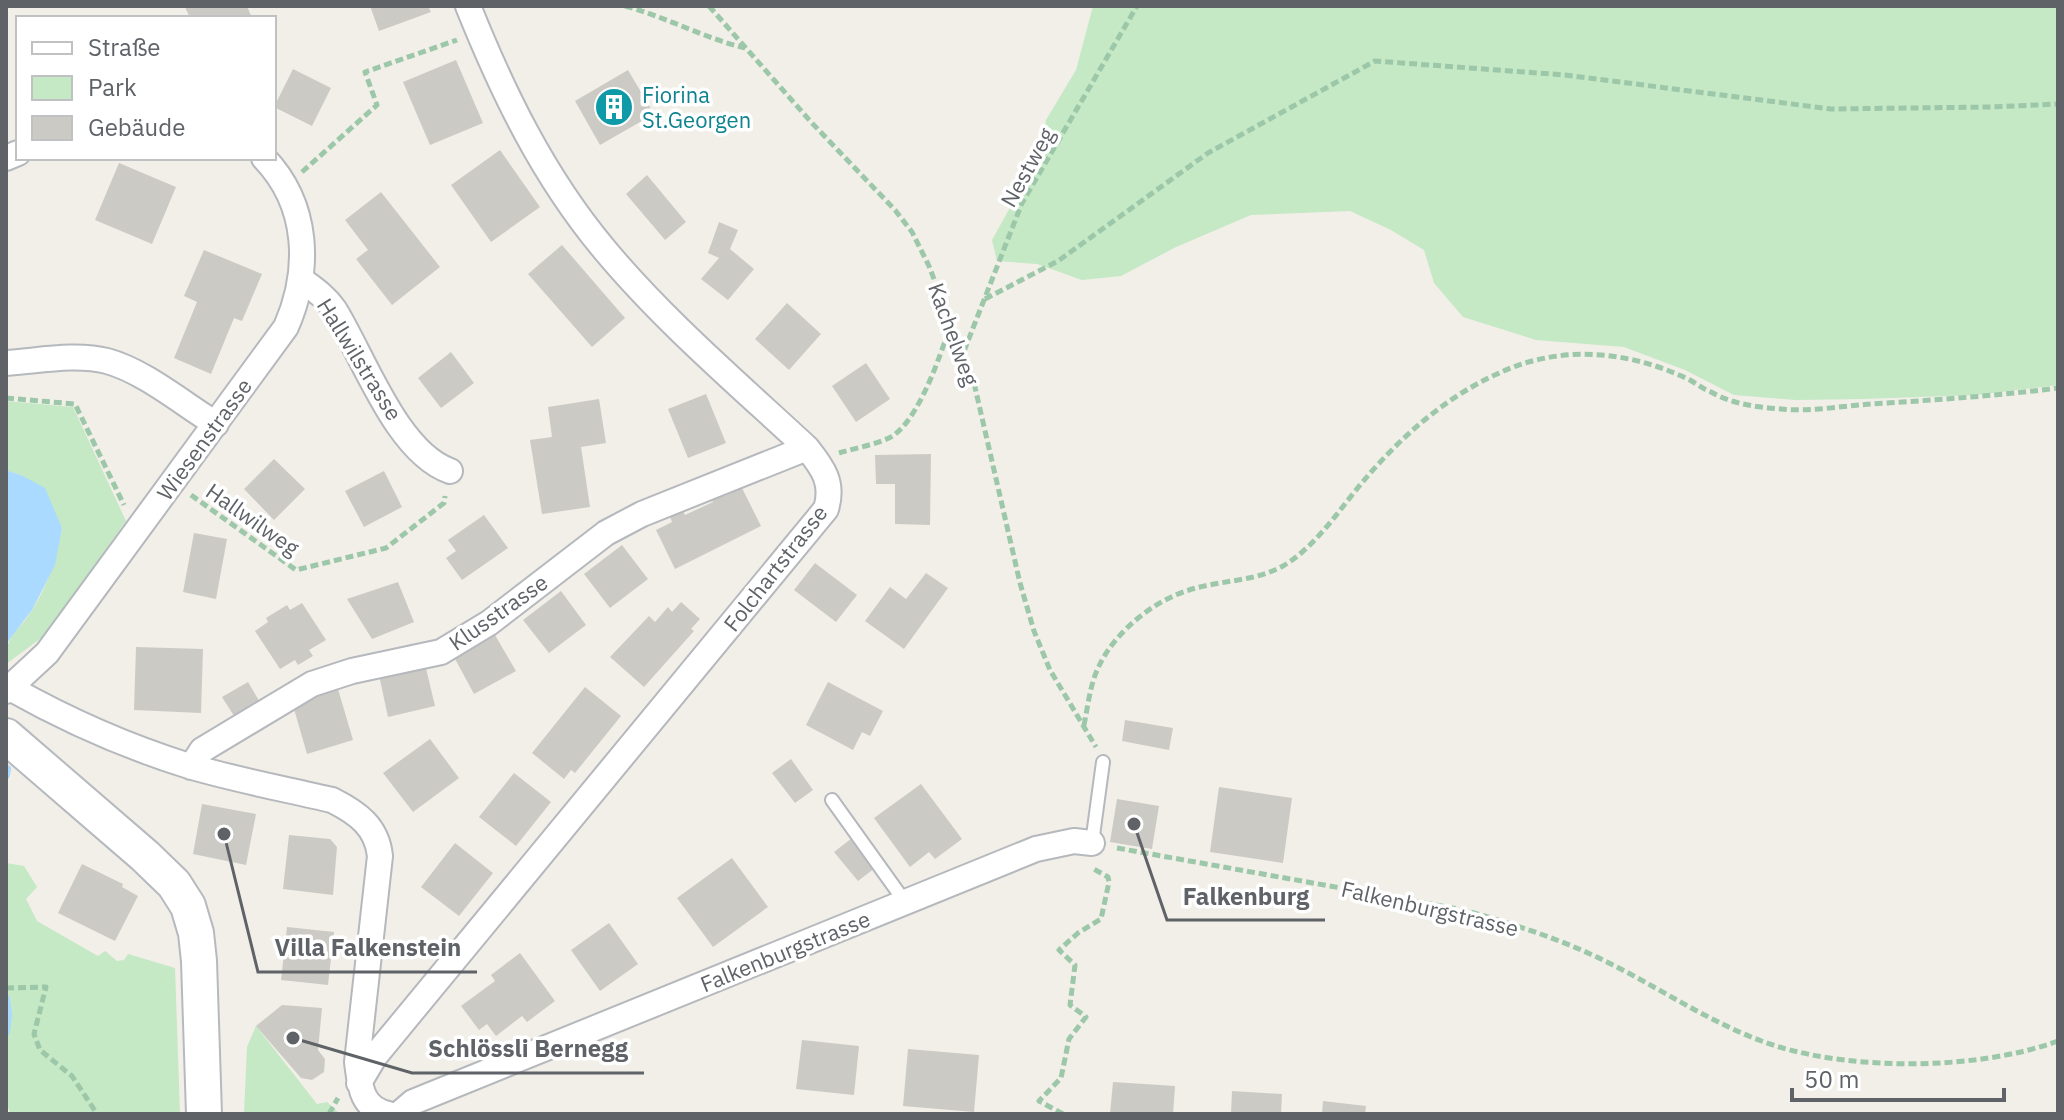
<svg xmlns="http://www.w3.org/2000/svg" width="2064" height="1120" font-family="'IBM Plex Sans',sans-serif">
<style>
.green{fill:#c5e8c5}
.water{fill:#aadaff}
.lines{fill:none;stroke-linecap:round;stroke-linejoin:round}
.stream{stroke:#aadaff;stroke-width:8}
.building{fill:#cccac5}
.lane-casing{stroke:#b5b8bc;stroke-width:16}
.street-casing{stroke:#b5b8bc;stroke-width:28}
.secondary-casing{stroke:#b6babf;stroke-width:38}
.path{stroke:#9cc7a9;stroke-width:5;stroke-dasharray:8 4;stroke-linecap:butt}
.lane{stroke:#fff;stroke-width:12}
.street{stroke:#fff;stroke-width:24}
.secondary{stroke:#fff;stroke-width:34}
.labels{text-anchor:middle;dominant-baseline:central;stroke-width:7;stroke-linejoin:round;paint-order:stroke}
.culture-label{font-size:22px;fill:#0d838f;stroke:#fff;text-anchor:start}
.street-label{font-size:22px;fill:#5f6368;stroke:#fff}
.leader{fill:none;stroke:#5f6368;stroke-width:3}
.callout-dot{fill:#5f6368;stroke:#fff;stroke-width:3}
.callout-label{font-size:24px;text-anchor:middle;font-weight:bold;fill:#5f6368;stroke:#fff;stroke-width:7;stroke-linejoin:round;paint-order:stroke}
</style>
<rect width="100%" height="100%" fill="#f1efe8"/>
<path class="green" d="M1093,6h965v379l-82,10 -113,4 -67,1 -62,-5 -49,-25 -61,-23 -88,-7 -73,-23 -29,-34 -10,-33 -33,-20 -41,-19 -99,4 -75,32 -55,29 -39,4 -45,-16 -40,-3 -5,-21 25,-45 22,-30 7,-45 30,-50z
M6,401l67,6 53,114 -82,115 -38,28c0,-33 11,-29 26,-54 17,-26 24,-53 30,-82l-39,-52 -17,-6z
M6,863l18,3 13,21 -11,12 11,22 61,35 7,-5 12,10 7,-1 4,-6 47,14 5,146h-169l-5,-11z
M256,1026l61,78 10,-2 13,12h-96l3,-67z"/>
<path class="water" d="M6,470l17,6 22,12 17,40 -7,37 -23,45 -26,34z"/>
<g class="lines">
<path class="stream" d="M6,775l1,-6
M6,999l2,16 -2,17"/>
</g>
<path class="building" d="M188,6h59l5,12h-62l-5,-11z
M370,6h58l3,6 -52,19z
M456,60l27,63 -53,22 -27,-63z
M293,69l38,19 -19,38 -38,-19z
M628,70l26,44 -54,31 -25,-44z
M500,150l40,57 -49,35 -40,-57z
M119,163l57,24 -24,57 -57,-24z
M647,175l39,47 -21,18 -39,-46z
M381,192l59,75 -48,38 -36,-46 12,-9 -23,-30z
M719,222l19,8 -8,19 24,20 -26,31 -27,-21 18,-21 -11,-5z
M562,245l63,73 -33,29 -64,-73z
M204,250l58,24 -20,47 -8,-3 -23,56 -37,-16 23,-56 -13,-6z
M787,303l34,31 -32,36 -34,-31z
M451,352l23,31 -33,25 -23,-30z
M866,363l24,36 -34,23 -24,-36z
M706,394l20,49 -38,15 -20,-49z
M599,399l7,44 -25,4 9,60 -48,7 -12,-74 22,-3 -4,-30z
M931,454l-1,71 -35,-1v-40h-19l-1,-29z
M274,459l31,30 -31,31 -30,-31z
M384,471l18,36 -38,20 -19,-36z
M742,488l19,38 -86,43 -19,-39 16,-8 -2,-5 13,-6 2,4 28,-13 -2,-5 11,-6 3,5z
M484,515l24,33 -46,32 -16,-22 10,-7 -8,-11z
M194,533l33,6 -11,60 -33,-7z
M622,545l26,34 -38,29 -26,-34z
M815,563l42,32 -21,27 -42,-32z
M926,573l22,15 -44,61 -39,-28 25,-34 16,12z
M398,582l16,40 -42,17 -25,-40z
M561,591l25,34 -37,28 -26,-33z
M681,602l19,17 -9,10 3,2 -50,56 -34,-30 39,-41 6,6 13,-15 4,5z
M302,603l24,37 -17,10 4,6 -15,9 -3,-5 -15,9 -25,-38 13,-9 -2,-4 21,-13 3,5z
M495,635l21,36 -42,23 -20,-37z
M136,647l67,2 -2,64 -67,-3z
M425,664l10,42 -47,11 -9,-42z
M248,682l13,22 -25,15 -14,-22z
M828,682l55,29 -13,25 -8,-4 -9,18 -47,-25z
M585,687l36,29 -46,57 -4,-3 -7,9 -32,-26z
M338,689l15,51 -46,14 -15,-52z
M1125,720l48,8 -4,22 -47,-9z
M430,739l29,39 -46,34 -30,-39z
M791,759l22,31 -18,13 -23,-30z
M514,773l37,29 -35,44 -37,-29z
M921,784l41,55 -27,20 -6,-7 -19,15 -36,-49z
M1219,787l73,11 -9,65 -73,-11z
M1117,799l42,7 -7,43 -42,-7z
M202,804l54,10 -10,51 -53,-11z
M289,835l41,4 7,8 -4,48 -50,-6z
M852,838l23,30 -17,13 -24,-29z
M455,843l38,30 -34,43 -38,-29z
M732,858l36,49 -55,40 -36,-49z
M82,864l41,20 -1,3 16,9 -23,45 -57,-28z
M609,923l29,41 -38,27 -29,-41z
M287,927l47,5 -6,53 -47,-5z
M520,953l35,48 -28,21 -5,-6 -26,20 -9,-12 -8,6 -18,-24 34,-25 -4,-6z
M282,1005l40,3 -4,42 7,9 -1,13 -12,8 -11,-2 -45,-52z
M802,1040l57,6 -5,49 -58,-6z
M908,1049l71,6 -5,57 -71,-6z
M1113,1082l62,4 -2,28h-63z
M1232,1091l50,3 -1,20h-50z
M1323,1101l43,5 -1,8h-43z"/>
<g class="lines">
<g class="lane-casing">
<path id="lane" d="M832,800l73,102
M1092,843l11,-81"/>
</g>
<g class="street-casing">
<path id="street" d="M6,158l12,-5
M302,280c12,9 24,17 32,29 29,46 62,143 116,162
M6,363c32,-2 69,-10 101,-2 37,10 76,43 109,63
M10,688c55,31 118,59 179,78 47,14 96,23 143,34 26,13 45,27 48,56l-23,206c3,24 4,46 31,52
M6,691l41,-38 239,-326c25,-57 23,-122 -22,-169
M191,767l11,-17 110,-66 40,-13 89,-19 48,-29 117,-90 36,-19 165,-66
M359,1083l16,-27 451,-547c8,-26 -3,-41 -19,-61 -69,-64 -143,-127 -203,-199 -61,-73 -101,-156 -136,-243
M399,1114l14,-12 623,-253 38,-8 18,2"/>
</g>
<g class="secondary-casing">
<path id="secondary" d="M6,736l139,120 29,28 14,22 8,27 3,28 5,153"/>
</g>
<path class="path" d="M625,6c41,11 79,32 120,42
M709,6l102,116 84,88 17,22 17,34 45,117 46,200 14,48 16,39 46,77
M302,172l75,-67 -12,-33 92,-32
M985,299l73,-38 150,-108 167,-92 190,14 266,34 160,-2 67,-3
M964,351l58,-148 115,-197
M6,398l69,6 49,101
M839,453c16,-5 35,-8 50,-15 25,-12 46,-68 55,-94l4,-6 8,-5
M191,495l105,75 90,-22 58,-45 1,-7
M1084,725c4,-19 6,-41 15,-59 16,-34 54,-65 90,-76 31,-10 65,-8 94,-24 34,-20 57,-58 83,-88 36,-42 80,-81 131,-104 63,-30 131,-24 193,6 7,4 13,9 21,12 21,12 45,15 70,17 29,3 61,-3 90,-5 63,-4 125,-8 187,-16
M1117,848l347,62c49,14 97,29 143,52 55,27 109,65 169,84 81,25 202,24 282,-5
M6,988l40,-1 -12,47 6,16 32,26 25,38
M329,1114l9,-16
M1063,1114l-24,-13 22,-23 8,-39 17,-22 -16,-12 5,-40 -16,-15 19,-17 23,-14 8,-37 -1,-5 -16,-9"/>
<use href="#lane" class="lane"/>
<use href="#street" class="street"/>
<use href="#secondary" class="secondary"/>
</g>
<defs>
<g id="building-disc" transform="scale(2)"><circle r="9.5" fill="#0f9aa8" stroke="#fff"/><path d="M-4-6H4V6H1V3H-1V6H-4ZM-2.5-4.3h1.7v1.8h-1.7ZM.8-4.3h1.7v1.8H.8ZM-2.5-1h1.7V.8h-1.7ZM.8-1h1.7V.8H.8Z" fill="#fff"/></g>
</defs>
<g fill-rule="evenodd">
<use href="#building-disc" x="614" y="107"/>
</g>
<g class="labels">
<g class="culture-label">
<text x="642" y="94">Fiorina<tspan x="642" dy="25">St.Georgen</tspan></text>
</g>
<g class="street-label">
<text transform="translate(1027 167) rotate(-61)">Nestweg</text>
<text transform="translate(954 334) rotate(70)">Kachelweg</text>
<text transform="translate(360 359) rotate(58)">Hallwilstrasse</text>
<text transform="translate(204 439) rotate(-54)">Wiesenstrasse</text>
<text transform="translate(253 519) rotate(35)">Hallwilweg</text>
<text transform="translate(775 568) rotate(-52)">Folchartstrasse</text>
<text transform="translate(498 612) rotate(-35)">Klusstrasse</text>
<text transform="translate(1430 908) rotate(13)">Falkenburgstrasse</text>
<text transform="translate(785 951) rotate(-22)">Falkenburgstrasse</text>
</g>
</g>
<path class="leader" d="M1134 824L1167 920H1325M224 834L258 972H477M293 1038L412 1073H644"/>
<g class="callout-dot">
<circle cx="1134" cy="824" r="8"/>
<circle cx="224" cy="834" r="8"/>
<circle cx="293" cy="1038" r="8"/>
</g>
<g class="callout-label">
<text x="1246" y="905">Falkenburg</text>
<text x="368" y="956">Villa Falkenstein</text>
<text x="528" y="1057">Schlössli Bernegg</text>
</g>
<rect width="2064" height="1120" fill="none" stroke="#5f6368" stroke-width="16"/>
<rect x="16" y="16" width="260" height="144" fill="#ffffff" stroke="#bfc1c3" stroke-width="2"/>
<rect x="32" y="42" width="40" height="12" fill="#ffffff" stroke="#bfc1c3" stroke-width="2"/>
<text x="88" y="56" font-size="24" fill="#5f6368">Straße</text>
<rect x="32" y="76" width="40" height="24" fill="#c5e8c5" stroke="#bfc1c3" stroke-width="2"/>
<text x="88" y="96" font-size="24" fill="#5f6368">Park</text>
<rect x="32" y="116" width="40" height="24" fill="#cccac5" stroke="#bfc1c3" stroke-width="2"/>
<text x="88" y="136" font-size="24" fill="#5f6368">Gebäude</text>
<path d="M1792 1088v12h212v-12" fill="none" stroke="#5f6368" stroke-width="4"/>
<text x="1804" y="1088" font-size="24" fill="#5f6368" stroke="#ffffff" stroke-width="6" paint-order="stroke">50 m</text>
</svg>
